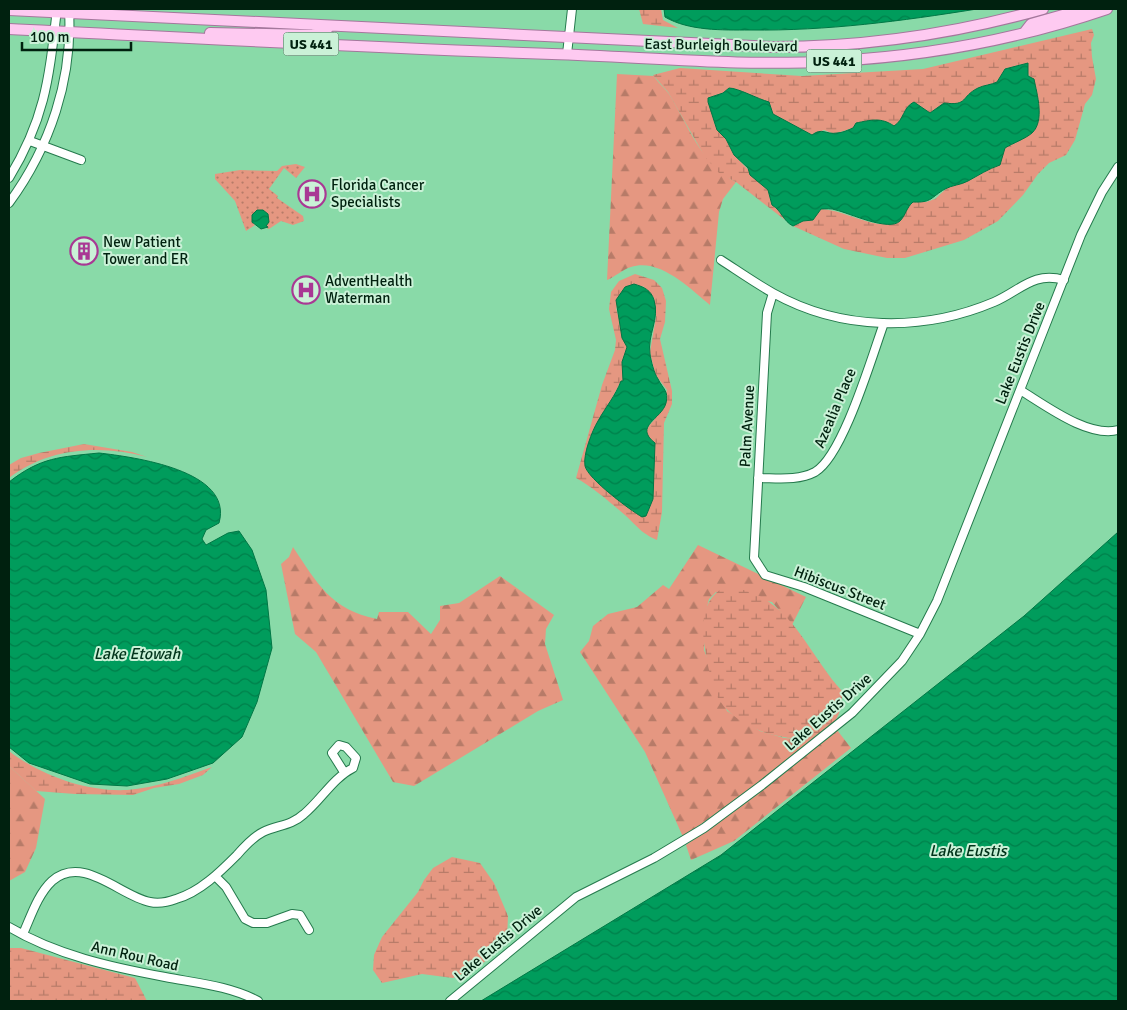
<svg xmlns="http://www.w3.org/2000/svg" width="1127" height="1010" font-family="Signika,sans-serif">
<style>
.forest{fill:url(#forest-firs)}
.wetland{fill:url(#wetland-marsh);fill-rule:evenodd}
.park{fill:url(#park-dots)}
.water{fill:url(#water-waves);stroke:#007745}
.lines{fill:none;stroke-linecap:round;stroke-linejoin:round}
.minor-casing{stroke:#257a4d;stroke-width:10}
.major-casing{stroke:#a4779c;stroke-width:12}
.minor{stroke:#fff;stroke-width:8}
.major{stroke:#fecaf1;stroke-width:10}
.labels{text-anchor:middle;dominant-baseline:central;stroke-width:4;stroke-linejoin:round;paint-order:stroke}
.shield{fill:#caf1d7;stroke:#3d5f4b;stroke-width:1}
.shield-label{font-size:14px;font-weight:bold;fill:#00210f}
.street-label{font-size:15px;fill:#00210f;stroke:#caf1d7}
.poi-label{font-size:15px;fill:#00210f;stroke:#caf1d7;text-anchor:start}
.water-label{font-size:16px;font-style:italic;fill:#00331a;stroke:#caf1d7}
</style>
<defs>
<pattern id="forest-firs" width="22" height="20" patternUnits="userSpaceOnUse" patternTransform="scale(1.25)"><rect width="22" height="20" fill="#e59781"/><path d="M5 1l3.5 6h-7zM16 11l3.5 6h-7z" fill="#b77b68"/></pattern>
<pattern id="wetland-marsh" width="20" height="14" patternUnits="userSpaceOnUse" patternTransform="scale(1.25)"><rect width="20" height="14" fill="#e59781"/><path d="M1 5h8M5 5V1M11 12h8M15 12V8" fill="none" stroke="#b77b68"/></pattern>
<pattern id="park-dots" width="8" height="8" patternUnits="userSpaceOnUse" patternTransform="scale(1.25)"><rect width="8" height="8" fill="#e59781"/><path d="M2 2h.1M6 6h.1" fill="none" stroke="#b77b68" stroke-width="1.8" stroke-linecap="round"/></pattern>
<pattern id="water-waves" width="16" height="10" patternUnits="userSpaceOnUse" patternTransform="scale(1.25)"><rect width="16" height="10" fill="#009c5c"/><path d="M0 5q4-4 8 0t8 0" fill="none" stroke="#007f4a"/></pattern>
</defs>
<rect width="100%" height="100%" fill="#89daa8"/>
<path class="forest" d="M617,74l37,2c4,7 10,11 15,18 20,32 31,69 67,88l-13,17 -4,13 -9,93c-21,-17 -50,-47 -79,-38 -8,2 -16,10 -24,13z
M698,545l108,52 -14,28 -20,-23 -56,-10 -7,7 -3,12 -2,39 23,61 33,20 24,7 16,1 19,-5 -59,48 -77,55 -38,-85 -65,-100 9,-11 4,-15 15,-12 29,-7 26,-22 6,4z
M293,547c24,36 38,63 84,72l2,-7h29l23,22 9,-14v-14l19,-3 41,-27 54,39 -8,14 -1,15 18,56 -25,11 -124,75 -21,-4 -77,-130 -21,-18 -14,-70 8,-7z
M837,730l14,18 -117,93 -43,19 -5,-15 78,-56z
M9,766l36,33 -9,49 -11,24 -16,9z"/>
<path class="wetland" d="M639,9h22l2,11 15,8 -35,-4z
M1092,29l2,6 -3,8 1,14 4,22 -4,16 -7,9 -10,36 -9,15 -17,8 -11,11 -15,21 -25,26 -34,19 -59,18h-18l-43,-9 -51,-23 10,-5 10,-1 7,-11c22,0 53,20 71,14 4,-1 10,-7 13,-10l1,-4 8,-7h13l9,-3 12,-11 27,-10 15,-9 16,-21 21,-11c10,-34 17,-43 -4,-73l-17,5 -8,13 -26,11 -7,8 -9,4 -11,-2 -14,10 -16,-11c-11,6 -10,19 -20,24l-4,-3 -37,5 -19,6 -10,-4 -12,5 -39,-21 -5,-12c-10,-3 -30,-14 -39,-14l-6,5 -15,5 7,27 11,14 8,16 34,35 4,15 8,6 5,9 -49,-38 -17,-9 -14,-16 -37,-65 -15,-17 27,-7 122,8 121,-7z
M635,274l19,6 8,8 4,13 -1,21 -5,17 12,52v13l-8,19 -2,89 -5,28c-16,-7 -19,-13 -31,-24 -15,-13 -32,-28 -50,-38l26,-93 13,-35 1,-10 -7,-31 2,-17 8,-11zM643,286l11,12 2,19 -6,35 5,22 12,16c-3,8 -5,17 -9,24 -6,12 -20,15 -3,30l-2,55 -39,-2 -10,-11 -6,-65 6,-7 17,-33h3l-2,-19 5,-15 -11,-39z
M84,444l48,8 15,5c-48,-13 -99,-9 -138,21v-13l12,-7 18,-5z
M725,587c64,4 80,64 117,104 4,71 -95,51 -122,10 -9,-13 -16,-53 -17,-69 0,-19 4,-36 22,-45z
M9,751c31,24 77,41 118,39 29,-2 57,-13 85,-23l-9,8 -24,9 -25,4 -21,7 -58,-1 -39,-3 -27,-25z
M452,857l28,6 14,20 14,33 -1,22 -5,10 -24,19 -25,11 -31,-4 -40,9 -9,-13 1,-15 8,-18 36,-45 6,-12 9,-12z
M9,948h12l114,30 12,23h-138z"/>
<path class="park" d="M296,164l9,3 -9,11 -12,-10 -15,21 9,7 -1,2 26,18 1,5 -11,4 -12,-4 -12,8 -17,-7 3,3 -9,6 -11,-30 -20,-22v-5l25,-4 37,1 5,-5z"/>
<path class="water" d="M664,9h313c-75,12 -150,22 -227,21 -28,0 -61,1 -85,-13z
M1028,63v13l6,3c3,15 11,42 -2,54 -7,6 -19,10 -27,15l-5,17c-12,4 -21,10 -32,16 -7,4 -16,4 -23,8 -14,8 -13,14 -32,13 -7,6 -7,13 -13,19 -11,11 -51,-8 -64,-11 -5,-2 -10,-1 -15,-1l-8,11 -10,1 -10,5c-10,-5 -11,-15 -21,-21l-4,-15 -18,-15 -2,-7 -14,-13 -8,-16 -9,-9 -9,-28v-4l15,-5 6,-5c9,0 29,11 40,14l4,12 39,21c10,-8 14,0 25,-2 5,0 11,-3 16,-5l3,-5c15,-3 25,-6 38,3 10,-6 9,-19 20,-24l16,11 14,-10c25,3 16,-6 34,-15 6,-3 13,-3 19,-6l8,-13z
M257,210h6l5,4 1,8 -3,4 2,1 -7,2 -9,-7v-7z
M634,284c10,3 17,6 20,16 6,19 -7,35 -4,54 1,7 4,19 8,25 5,10 11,12 8,24 -4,16 -33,23 -11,40l-2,56 -7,17 -4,1c-12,-7 -54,-38 -57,-51 -2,-12 7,-35 13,-45 7,-13 18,-26 23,-40h2l-1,-19 5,-15 -5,-9 -6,-38 9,-13z
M99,453c34,4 135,17 120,70l-13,7 -4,9 4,6 22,-12 11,-2 13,19 14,40 6,58 -15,54 -15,35 -29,26 -46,16 -40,7 -37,-2 -29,-10 -32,-11 -20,-16v-265c32,-25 51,-25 90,-29z
M1118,532v469h-637l240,-146 303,-239z"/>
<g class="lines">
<g class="minor-casing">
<path id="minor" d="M567,54l5,-45
M30,141l51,19
M9,178c37,-61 40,-101 48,-169
M9,203c41,-56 64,-124 60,-194
M721,260c17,11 34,23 52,33 68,38 150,39 221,9 26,-11 39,-31 70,-22
M773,293l-6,20 -13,245 11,17 39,12 116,47
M1020,390c25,15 68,48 98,40
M758,478c19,0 40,3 57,-6 28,-16 57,-116 69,-149
M215,876l11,11 19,32 8,4h14l25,-9 8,1 9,15
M9,927c47,28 102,40 156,50 31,6 65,9 93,24
M23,934c8,-18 15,-40 29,-53 31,-27 68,15 98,21 9,2 18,0 26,-3 24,-7 44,-27 61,-44 7,-8 16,-18 26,-23 14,-7 28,-6 41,-18 17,-14 29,-36 49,-46l3,-10 -10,-11 -7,-2 -7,8 12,19
M450,1001l126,-104 78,-39 50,-30 58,-43 90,-72 50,-52 18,-27 17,-33 144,-366 21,-43 16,-25"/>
</g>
<g class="major-casing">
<path id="major" d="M9,10l764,37c93,0 181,-13 270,-38
M9,29c181,9 362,19 543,25 95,3 189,13 283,7 93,-5 184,-22 272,-52
M210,33l103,2 11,-4 5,-4
M1024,33l7,-9 53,-15"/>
</g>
<use href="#minor" class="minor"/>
<use href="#major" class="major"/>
</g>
<defs>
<g id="hospital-ring" transform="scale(1.4375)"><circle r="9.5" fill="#caf1d7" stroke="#a93894" stroke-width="1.5"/><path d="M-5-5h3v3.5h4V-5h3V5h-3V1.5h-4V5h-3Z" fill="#a93894"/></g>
<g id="building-ring" transform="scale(1.4375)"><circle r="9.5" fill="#caf1d7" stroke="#a93894" stroke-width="1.5"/><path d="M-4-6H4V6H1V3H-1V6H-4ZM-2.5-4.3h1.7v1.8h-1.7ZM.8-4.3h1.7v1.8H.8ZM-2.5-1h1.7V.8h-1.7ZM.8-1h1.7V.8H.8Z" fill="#a93894"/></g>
</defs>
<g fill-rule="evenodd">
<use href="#hospital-ring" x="312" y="194"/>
<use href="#building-ring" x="84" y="251"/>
<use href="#hospital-ring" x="306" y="290"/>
</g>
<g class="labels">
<g class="shield">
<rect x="283.5" y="32.5" width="55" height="23" rx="4"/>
<rect x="806.5" y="49.5" width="55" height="23" rx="4"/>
</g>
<g class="shield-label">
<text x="311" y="44">US 441</text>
<text x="834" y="61">US 441</text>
</g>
<g class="street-label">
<text transform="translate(721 45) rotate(1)">East Burleigh Boulevard</text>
<text transform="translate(1020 353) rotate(-68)">Lake Eustis Drive</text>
<text transform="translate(835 408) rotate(-67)">Azealia Place</text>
<text transform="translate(747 426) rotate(-87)">Palm Avenue</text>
<text transform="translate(840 588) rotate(21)">Hibiscus Street</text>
<text transform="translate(828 712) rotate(-41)">Lake Eustis Drive</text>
<text transform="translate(498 943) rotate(-40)">Lake Eustis Drive</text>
<text transform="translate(135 956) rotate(13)">Ann Rou Road</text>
</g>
<g class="poi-label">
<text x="331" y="185">Florida Cancer<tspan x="331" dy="17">Specialists</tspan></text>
<text x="103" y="242">New Patient<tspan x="103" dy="17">Tower and ER</tspan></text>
<text x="325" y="281">AdventHealth<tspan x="325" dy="17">Waterman</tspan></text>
</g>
<g class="water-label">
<text x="137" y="654">Lake Etowah</text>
<text x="968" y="851">Lake Eustis</text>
</g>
</g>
<rect width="1127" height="1010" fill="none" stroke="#00210f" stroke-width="20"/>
<path d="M22 42v8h109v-8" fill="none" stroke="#00210f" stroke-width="2.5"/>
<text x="30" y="42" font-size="15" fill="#00210f" stroke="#caf1d7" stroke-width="4" paint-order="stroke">100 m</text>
</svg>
